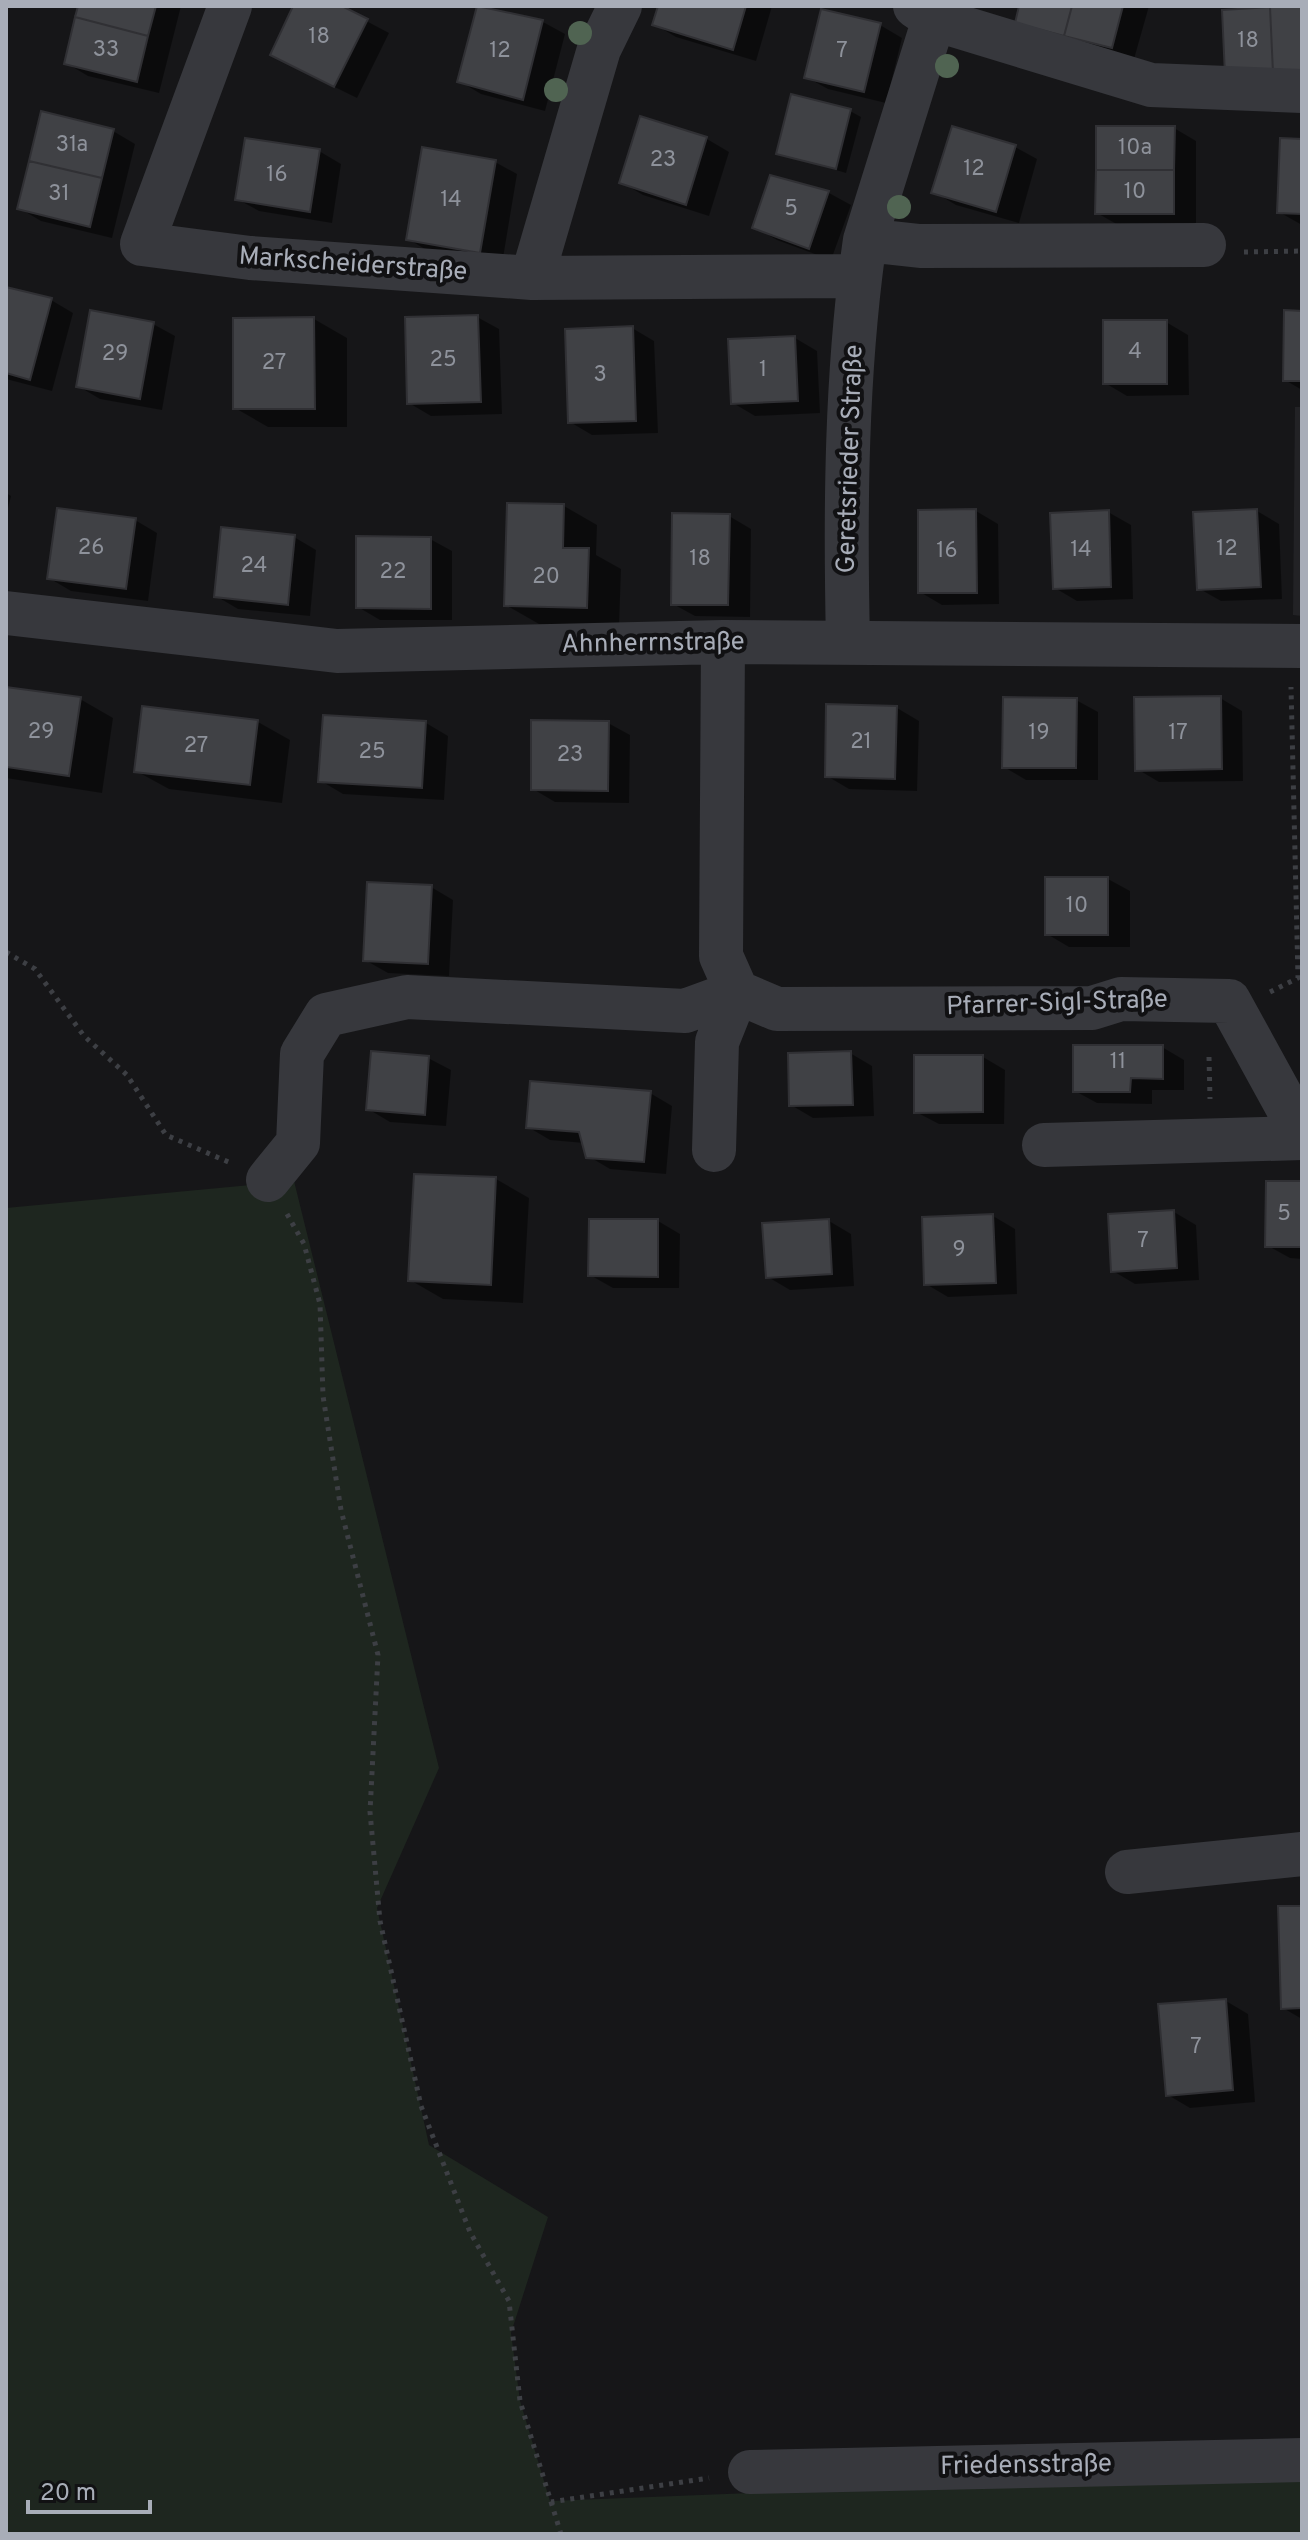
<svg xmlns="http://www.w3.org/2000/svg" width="1308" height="2540" font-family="Overpass,sans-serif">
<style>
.built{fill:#222225}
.green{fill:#1e261f}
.shadow{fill:#0007}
.building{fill:#404145;stroke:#303034;stroke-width:2}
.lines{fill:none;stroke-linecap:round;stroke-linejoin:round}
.path{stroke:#3d3f44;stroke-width:5;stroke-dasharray:4 6;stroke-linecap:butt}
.minor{stroke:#37383d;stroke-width:44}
.tree{fill:#506452}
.labels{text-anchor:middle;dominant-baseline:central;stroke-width:8;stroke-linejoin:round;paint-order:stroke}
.number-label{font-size:22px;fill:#8e929b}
.street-label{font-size:26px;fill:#a8adb8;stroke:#111113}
</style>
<rect width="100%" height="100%" fill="#161618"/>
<path class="built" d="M1295,407h7v209l-9,-1z"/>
<path class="green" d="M294,1181l145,587 -62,140 52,237 119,72 -37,116 9,68 30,100 752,-30v63h-1296v-1326z"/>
<path class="shadow" d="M80,6h101l-22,87 -71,-17 -22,-13z
M296,6h42l51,27 -32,65 -63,-31z
M479,6l64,16 22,12 -20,77 -64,-17 -22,-13z
M660,6h112l-16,55 -80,-24 -22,-13z
M1021,6h128l-15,53 -95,-25z
M880,25l22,13 -16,65 -58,-14 -22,-12z
M850,111l11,6 -15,56 -68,-20z
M641,119l66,20 22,13 -20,64 -66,-21 -22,-13z
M1174,128l22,13v85h-76l-23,-13z
M113,131l22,13 -23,94 -71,-17 -22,-13z
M1302,141v84l-23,-13z
M1015,147l22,12 -18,64 -63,-18 -22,-13z
M319,151l22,13 -9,59 -73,-12 -22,-12z
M495,162l22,12 -15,90 -72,-12 -22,-13z
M772,178l57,15 22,12 -20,55 -54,-20 -22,-13z
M6,289l45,11 22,13 -21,78 -46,-12z
M1302,313v77l-17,-10z
M477,317l22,12 3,85 -71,2 -22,-13z
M314,319l33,19v89h-79l-33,-19z
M1166,322l22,13 1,60 -62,1 -22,-13z
M153,324l22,12 -13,74 -62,-11 -22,-13z
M632,328l22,13 4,92 -66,2 -22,-13z
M795,338l22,13 3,62 -65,3 -22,-13z
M6,493l5,3 -5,20z
M564,506l33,19 -1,30 25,14 -2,57 -80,-2 -33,-19z
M976,511l22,13 1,80 -57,1 -22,-13z
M1257,511l22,13 3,75 -61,2 -23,-13z
M1108,512l23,13 2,74 -56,2 -22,-13z
M729,516l22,13 -1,88 -55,-1 -22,-12z
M135,520l22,13 -9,68 -77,-10 -22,-13z
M294,537l22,13 -6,66 -72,-7 -22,-13z
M430,539l22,12v69h-72l-22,-13z
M6,689l74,10 33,19 -11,75 -96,-15z
M1220,698l22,13 1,70 -84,1 -22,-13z
M1076,700l22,12v68h-72l-22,-13z
M897,708l22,13 -2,70 -68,-2 -22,-13z
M258,722l32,18 -8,63 -113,-14 -33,-18z
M426,723l22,13 -4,64 -101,-6 -22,-13z
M608,723l22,12 -1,68 -74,-1 -22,-13z
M1108,879l22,12v56h-61l-22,-13z
M431,887l22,13 -4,76 -61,-3 -23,-13z
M1162,1047l22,13v30h-32v14l-55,-1 -22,-12z
M850,1053l22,13 2,50 -61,2 -22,-13z
M983,1057l22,13 -1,54h-65l-23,-12z
M428,1058l23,12 -5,56 -56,-4 -22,-13z
M650,1093l22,13 -6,68 -56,-5 -22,-13 -4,-13 -34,-3 -22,-13z
M496,1179l33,19 -6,105 -80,-4 -33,-19z
M1302,1183v76l-12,-1 -22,-12z
M1174,1212l22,13 3,55 -64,4 -22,-13z
M993,1216l22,13 2,65 -69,3 -22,-13z
M658,1221l22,13 -1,54h-66l-23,-13z
M829,1221l22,13 3,52 -64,4 -22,-13z
M1302,1908v111l-19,-11z
M1226,2001l22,13 7,88 -65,6 -22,-13z"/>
<path class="building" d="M78,6h78l-8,30 -73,-19z
M293,6h49l26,13 -34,68 -64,-32z
M477,6l66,14 -20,80 -66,-18z
M658,6h88l-13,44 -81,-25z
M1019,6h53l-8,30 -49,-13z
M1072,6h51l-11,42 -48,-12z
M1302,6v65l-29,2 -3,-66z
M1270,7l3,66 -48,2 -3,-65z
M821,9l60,14 -17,69 -60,-14z
M75,17l73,19 -11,46 -73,-18z
M791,94l60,15 -15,60 -60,-15z
M41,111l73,18 -12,49 -73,-17z
M640,116l67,21 -21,68 -67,-22z
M952,126l64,19 -20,67 -65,-19z
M1096,126h79l-1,44h-78z
M245,138l75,11 -10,63 -75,-12z
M1280,138l22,1v75l-25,-1z
M422,147l74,13 -16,93 -74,-13z
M29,161l73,17 -12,49 -73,-18z
M1096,170h78v44h-79z
M770,175l59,16 -20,58 -57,-21z
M6,287l46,11 -22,82 -24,-7z
M90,310l64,12 -14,77 -64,-12z
M1284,310l18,1v70h-19z
M478,315l3,87 -74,2 -2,-87z
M314,317l1,92h-82v-91z
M1103,320h64v64h-64z
M633,326l3,95 -68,2 -3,-94z
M795,336l3,65 -67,3 -3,-65z
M507,503l57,1 -1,44h26l-2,60 -83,-2z
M57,508l79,10 -10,71 -79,-10z
M976,509l1,84h-59v-83z
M1257,509l4,78 -64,3 -4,-78z
M1109,510l2,77 -58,2 -3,-76z
M672,513l58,1 -2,91h-57z
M221,527l74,8 -7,70 -74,-8z
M356,536l75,1v72l-75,-1z
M6,687l75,10 -12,79 -63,-9z
M1221,696l1,73 -87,2 -1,-74z
M1003,697l74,1 -1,70h-74z
M826,704l71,2 -2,73 -70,-2z
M142,706l116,14 -8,65 -116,-13z
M323,715l103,6 -4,67 -104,-6z
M531,720l78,1 -1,70 -77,-1z
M1045,877h63v58h-63z
M367,882l65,3 -4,79 -65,-3z
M1073,1045h90v34l-32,-1 -1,14h-57z
M371,1051l58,5 -4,59 -59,-5z
M851,1051l2,54 -64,1 -1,-53z
M914,1055h69v57l-69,1z
M530,1081l121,10 -7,71 -58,-4 -7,-26 -53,-4z
M414,1174l82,3 -5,108 -83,-4z
M1266,1181h36v66h-37z
M1174,1210l3,58 -66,4 -3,-58z
M993,1214l3,69 -72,2 -2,-68z
M589,1219h69v58l-70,-1z
M829,1219l3,55 -66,4 -4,-55z
M1278,1906h24v102l-21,1z
M1226,1999l7,91 -67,6 -8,-92z"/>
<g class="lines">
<path class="path" d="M1244,252l58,-1
M6,952l29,17 49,67 43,39 39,60 67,29
M1270,992l28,-14 -7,-291
M1209,1057l1,42
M287,1214l17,30 16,60 3,92 18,114 37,145 -8,157 10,109 41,185 49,126 39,69 11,100 31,101 158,-24
M551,2502l10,32"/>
<path class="minor" d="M230,6l-88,238 108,14 282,20 67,-229 21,-43
M915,6l19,13 217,66 151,6
M865,240l55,6 284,-1
M532,278l328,-2
M6,613l331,38 386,-9 579,4
M723,642l-2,314 16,36 40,17 315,-1 29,-9 108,2 73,133
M848,642c-3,-133 -2,-270 17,-402l69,-221
M1044,1145l258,-7
M714,1150l3,-108 20,-50
M268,1180l30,-37 4,-89 24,-39 81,-18 278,14 52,-19
M1127,1872l175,-18
M750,2472l552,-12"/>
</g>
<g class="tree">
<circle cx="580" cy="33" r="12"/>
<circle cx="947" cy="66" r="12"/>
<circle cx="556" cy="90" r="12"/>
<circle cx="899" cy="207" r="12"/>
</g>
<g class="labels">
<g class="number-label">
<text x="319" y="37">18</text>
<text x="1248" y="41">18</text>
<text x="106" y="50">33</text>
<text x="500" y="51">12</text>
<text x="842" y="51">7</text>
<text x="72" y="145">31a</text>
<text x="1135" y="148">10a</text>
<text x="663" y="160">23</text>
<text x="974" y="169">12</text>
<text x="277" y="175">16</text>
<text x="1135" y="192">10</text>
<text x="59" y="194">31</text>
<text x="451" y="200">14</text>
<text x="791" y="209">5</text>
<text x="1135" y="352">4</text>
<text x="115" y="354">29</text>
<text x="443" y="360">25</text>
<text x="274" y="363">27</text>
<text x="763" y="370">1</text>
<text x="600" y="375">3</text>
<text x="91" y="548">26</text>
<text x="1227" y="549">12</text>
<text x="1081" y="550">14</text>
<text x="947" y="551">16</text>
<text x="700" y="559">18</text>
<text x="254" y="566">24</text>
<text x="393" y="572">22</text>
<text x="546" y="577">20</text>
<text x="41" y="732">29</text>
<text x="1039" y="733">19</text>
<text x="1178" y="733">17</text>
<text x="861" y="742">21</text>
<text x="196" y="746">27</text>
<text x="372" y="752">25</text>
<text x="570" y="755">23</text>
<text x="1077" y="906">10</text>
<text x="1118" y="1062">11</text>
<text x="1284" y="1214">5</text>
<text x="1143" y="1241">7</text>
<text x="959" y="1250">9</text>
<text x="1196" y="2047">7</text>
</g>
<g class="street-label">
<text transform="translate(353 265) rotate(4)">Markscheiderstraße</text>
<text transform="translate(851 459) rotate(-88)">Geretsrieder Straße</text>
<text transform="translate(653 644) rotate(-1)">Ahnherrnstraße</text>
<text transform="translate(1057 1004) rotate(-2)">Pfarrer-Sigl-Straße</text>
<text transform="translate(1026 2466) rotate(-1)">Friedensstraße</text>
</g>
</g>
<rect width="1308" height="2540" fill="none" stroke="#a8adb8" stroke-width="16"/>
<path d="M28 2500v12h122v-12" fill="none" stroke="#a8adb8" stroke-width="4"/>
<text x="40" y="2500" font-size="24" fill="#a8adb8" stroke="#111113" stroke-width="6" paint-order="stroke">20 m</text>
</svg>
